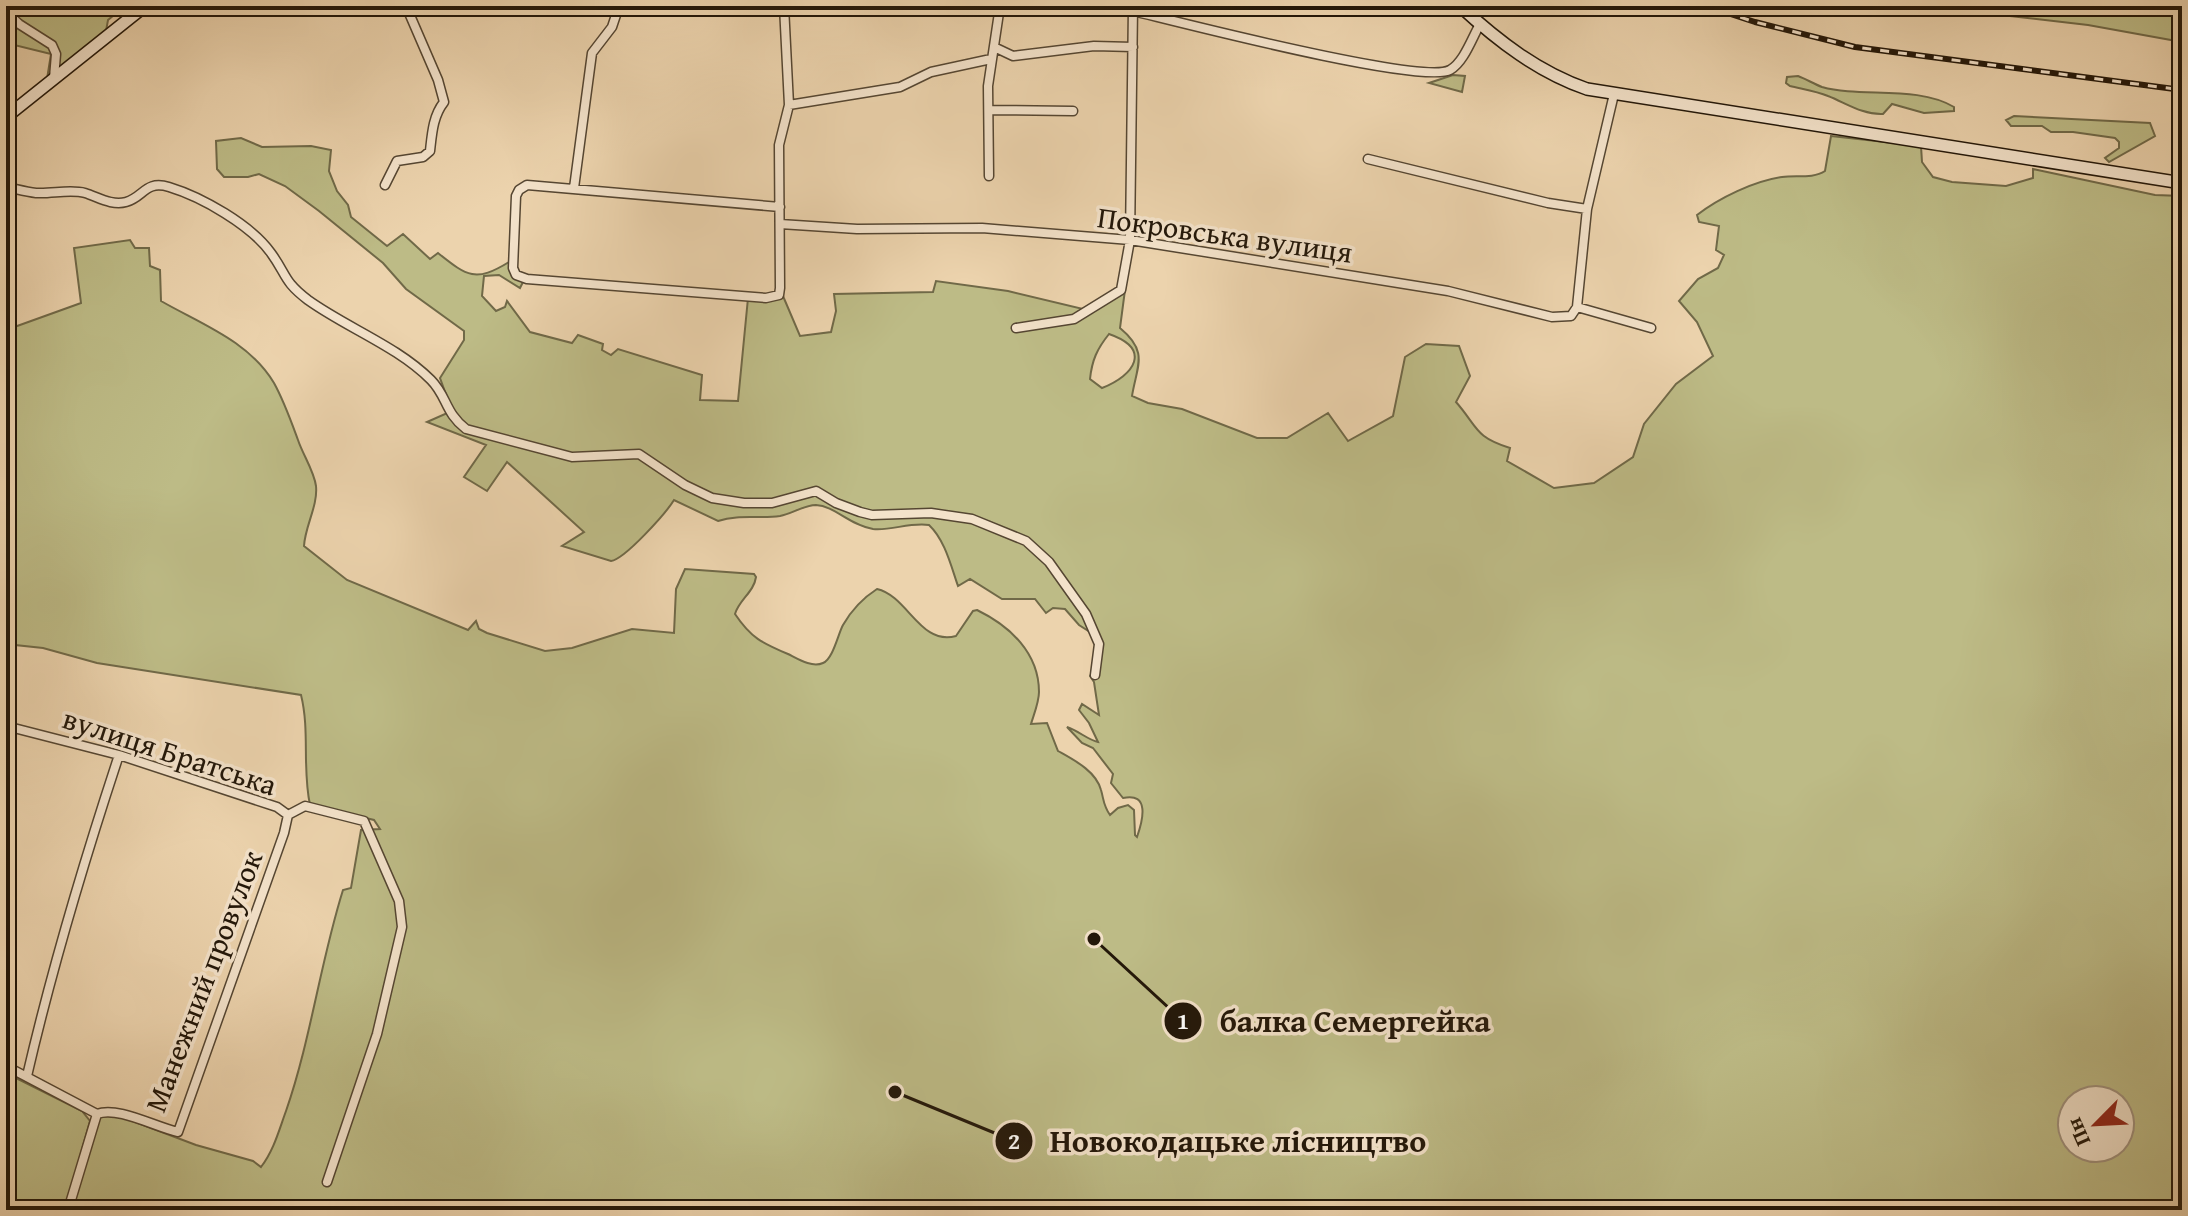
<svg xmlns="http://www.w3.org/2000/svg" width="2188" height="1216" font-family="'Gentium Book Plus',serif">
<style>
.green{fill:#bdbb86;stroke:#706948;stroke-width:2;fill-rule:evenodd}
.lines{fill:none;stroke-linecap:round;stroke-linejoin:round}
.street-casing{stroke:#554632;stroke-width:11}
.secondary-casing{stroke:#231709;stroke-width:14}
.street{stroke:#f3e2ca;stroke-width:8}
.secondary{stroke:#f3e2ca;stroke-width:11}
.rail-casing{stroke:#231709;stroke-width:6}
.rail{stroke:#f3e2ca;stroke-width:3;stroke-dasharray:9;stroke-linecap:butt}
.labels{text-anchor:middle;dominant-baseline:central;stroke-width:7;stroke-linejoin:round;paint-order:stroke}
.street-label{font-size:30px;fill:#231709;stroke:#f3e2ca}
.leader{fill:none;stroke:#231709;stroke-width:3}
.callout-dot{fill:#231709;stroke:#f3e2ca;stroke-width:3}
.mark-label{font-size:24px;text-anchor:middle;font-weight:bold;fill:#fff}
.callout-label{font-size:32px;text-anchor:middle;font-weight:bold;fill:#231709;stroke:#f3e2ca;stroke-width:7;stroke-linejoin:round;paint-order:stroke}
</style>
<rect width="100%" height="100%" fill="#ecd3ad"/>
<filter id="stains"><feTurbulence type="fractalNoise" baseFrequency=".0025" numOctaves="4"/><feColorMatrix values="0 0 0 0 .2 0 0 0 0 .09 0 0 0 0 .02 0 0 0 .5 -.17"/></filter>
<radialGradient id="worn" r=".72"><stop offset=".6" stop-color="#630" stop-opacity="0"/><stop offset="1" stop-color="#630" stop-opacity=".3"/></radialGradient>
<path class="green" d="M6,6h119l-17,14 -2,11 -59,48 4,-25 -45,-11z
M1922,6h260v36l-94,-17z
M1453,75l12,1 -3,16 -33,-9z
M1798,76c8,3 16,8 24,11 39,11 95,-2 132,20v4l-30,2 -32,-9 -9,10c-20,1 -37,-11 -55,-18 -12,-5 -26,-7 -38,-10l-4,-3 1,-6z
M2014,116l136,7 5,13 -46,26 -4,-4 14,-10v-6l-4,-4 -42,-6h-22l-9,-6h-31l-5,-6z
M1831,136l90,10 1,16 11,15 19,5 54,4 27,-8v-9l122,26 27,1v1014h-2110l27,-92 5,-4h10l82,31 57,16 8,6c13,-17 18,-37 25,-56 25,-72 34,-148 57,-221l8,-2 10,-58 19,-1 -6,-9 -64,-15c-8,-37 0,-74 -9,-110l-204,-32 -54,-15 -37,-4v-314l75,-27 -7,-55 56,-8 5,8h14l1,18 10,4 1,31c40,23 88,40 113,82 10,18 17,38 24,57 5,15 16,31 18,46 2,20 -11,40 -12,60l43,34 121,50 8,-9 3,8 8,4 58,18 27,-3 60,-19 42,4 2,-44 9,-20 69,5 2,3c-2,15 -17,23 -21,37 16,24 27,29 53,40 10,5 24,14 35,9 10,-4 15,-29 20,-38 8,-14 20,-27 34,-36 31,7 43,57 79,47l17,-25 4,-1c33,16 62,43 62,82 0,10 -5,22 -8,32l16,-1 11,28c16,9 38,20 43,39 3,10 2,15 9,25l8,-7 10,-3 6,5 1,25 2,2c6,-17 13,-45 -14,-39l-12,-15 2,-9 -20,-26 -11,-5 -15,-16c12,4 21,13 31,15l-9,-19 -10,-13 3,-6 17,11 -5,-33 -4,-6 4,-6 3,-26 -4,-10 -14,-9 -14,-16 -12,-1 -7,5 -11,-14h-33l-32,-20 -12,7c-7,-20 -13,-46 -29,-61 -19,-3 -38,6 -56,4 -24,-4 -38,-23 -57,-24 -12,0 -24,9 -36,11 -22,3 -41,-2 -62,5l-44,-21c-8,13 -49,59 -63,61l-49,-15 22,-14 -77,-70 -20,29 -23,-14 22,-32 -59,-23 25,-11 -12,-33 24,-38v-9l-58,-42 -23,-26 -64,-52 -34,-25 -26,-12 -11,3h-24l-7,-8 -1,-28 25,-3 21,9 49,-1 20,4 -2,21 8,20 11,14 3,12 36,29 16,-12 27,25 8,-6c29,23 37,30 71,9l1,10 13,10 -3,6 -21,-13 -15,1 -2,20 14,15 9,-4 2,-6 23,31 42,11 6,-8 25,9 -1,6 9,5 7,-6 84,26 -2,25 38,1 10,-103 20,2 15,-4 17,40 31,-4 5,-21 -2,-17 99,-2 3,-11 72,10 79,19 38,-20 -5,38c29,24 17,37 12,68l16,7 34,6 75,29h30l41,-25 20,28 45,-25 12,-59 21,-13 33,2 11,30 -14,26c22,25 18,35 54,46l-3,13 47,27 40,-5 39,-26 11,-33 32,-40 37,-28 -16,-34 -18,-21 19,-22 20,-11 6,-13 -8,-5 3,-24 -20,-4 -2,-7c22,-17 57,-34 85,-38 14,-2 31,2 43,-6zM1109,334c43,15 26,41 -7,54l-12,-9c2,-19 7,-30 19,-45zM2072,1100h48v48h-48z
M6,1073l76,38 8,10 -25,89h-59z"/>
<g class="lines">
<g class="street-casing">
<path id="street" d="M1133,11c46,11 288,74 317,59 14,-8 22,-32 30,-46
M6,12l13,12 33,21 4,9 -2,24
M994,47l19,9 81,-10 39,1
M789,105l111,-18 31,-15 60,-13
M989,110l84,1
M1368,159l180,44 39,6
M989,176l-1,-90 12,-80
M385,185l12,-24 26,-4 7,-6c2,-18 3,-35 14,-49l-6,-22 -32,-74
M6,187c10,2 20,5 30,6 16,1 34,-4 49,0 13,4 27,13 41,9 18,-5 19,-22 43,-15 33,10 82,38 102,66 16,22 12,28 37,47 39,28 89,46 123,80 16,16 14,33 35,49l106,28 67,-3 46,31 27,13 32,5h28l44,-12 20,12 24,9 12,3 59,-2 41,6 54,22 23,21 37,52 13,30 -4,31
M574,188l18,-135 20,-26 7,-21
M780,207l-253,-22 -8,5 -3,6 -3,72 3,7 11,4 239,19 13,-3 1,-7 -1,-143 10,-40 -5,-99
M780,224l77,5 125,-1 148,12 318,51 104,26 19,-1 6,-9 74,21
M1577,307l10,-98 27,-115
M1016,328l58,-9 47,-29 9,-50 3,-234
M6,726l113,29 158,52 11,8 17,-9 59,15 35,80 3,26 -25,107 -50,148
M6,1066l91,48
M27,1076c25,-108 57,-215 92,-321
M68,1210l29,-96c21,-8 58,13 81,18l106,-299 4,-18"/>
</g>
<g class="secondary-casing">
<path id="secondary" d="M1460,6c38,35 78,66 127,83l595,94
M6,117l139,-111"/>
</g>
<use href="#street" class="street"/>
<use href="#secondary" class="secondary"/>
<g class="rail-casing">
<path id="rail" d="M1706,6l49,16 100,25 327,43"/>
</g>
<use href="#rail" class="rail"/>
</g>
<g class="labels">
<g class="street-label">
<text transform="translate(1225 234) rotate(8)">Покровська вулиця</text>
<text transform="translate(170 751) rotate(18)">вулиця Братська</text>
<text transform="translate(203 981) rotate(-69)">Манежний провулок</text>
</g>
</g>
<path class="leader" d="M1094 939L1183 1021M895 1092L1014 1141"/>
<g class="callout-dot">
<circle cx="1094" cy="939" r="8"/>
<circle cx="895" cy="1092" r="8"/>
<circle cx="1183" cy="1021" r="20"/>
<circle cx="1014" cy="1141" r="20"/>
</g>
<g class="mark-label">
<text x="1183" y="1029">1</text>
<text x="1014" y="1149">2</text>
</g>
<g class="callout-label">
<text x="1355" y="1032">балка Семергейка</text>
<text x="1238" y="1152">Новокодацьке лісництво</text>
</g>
<rect width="2188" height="1216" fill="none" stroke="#ecd3ad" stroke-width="32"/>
<rect x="8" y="8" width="2172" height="1200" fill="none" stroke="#231709" stroke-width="4"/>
<rect x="16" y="16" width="2156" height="1184" fill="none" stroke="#231709" stroke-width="2"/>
<g transform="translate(2096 1124) rotate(246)"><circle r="38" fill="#f3e2ca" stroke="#a0917d" stroke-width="2"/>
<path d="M0-6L14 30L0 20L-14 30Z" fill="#8f2418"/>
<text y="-12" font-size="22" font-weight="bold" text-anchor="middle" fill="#231709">Пн</text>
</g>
<rect width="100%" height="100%" filter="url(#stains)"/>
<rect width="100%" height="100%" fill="url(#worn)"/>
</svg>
